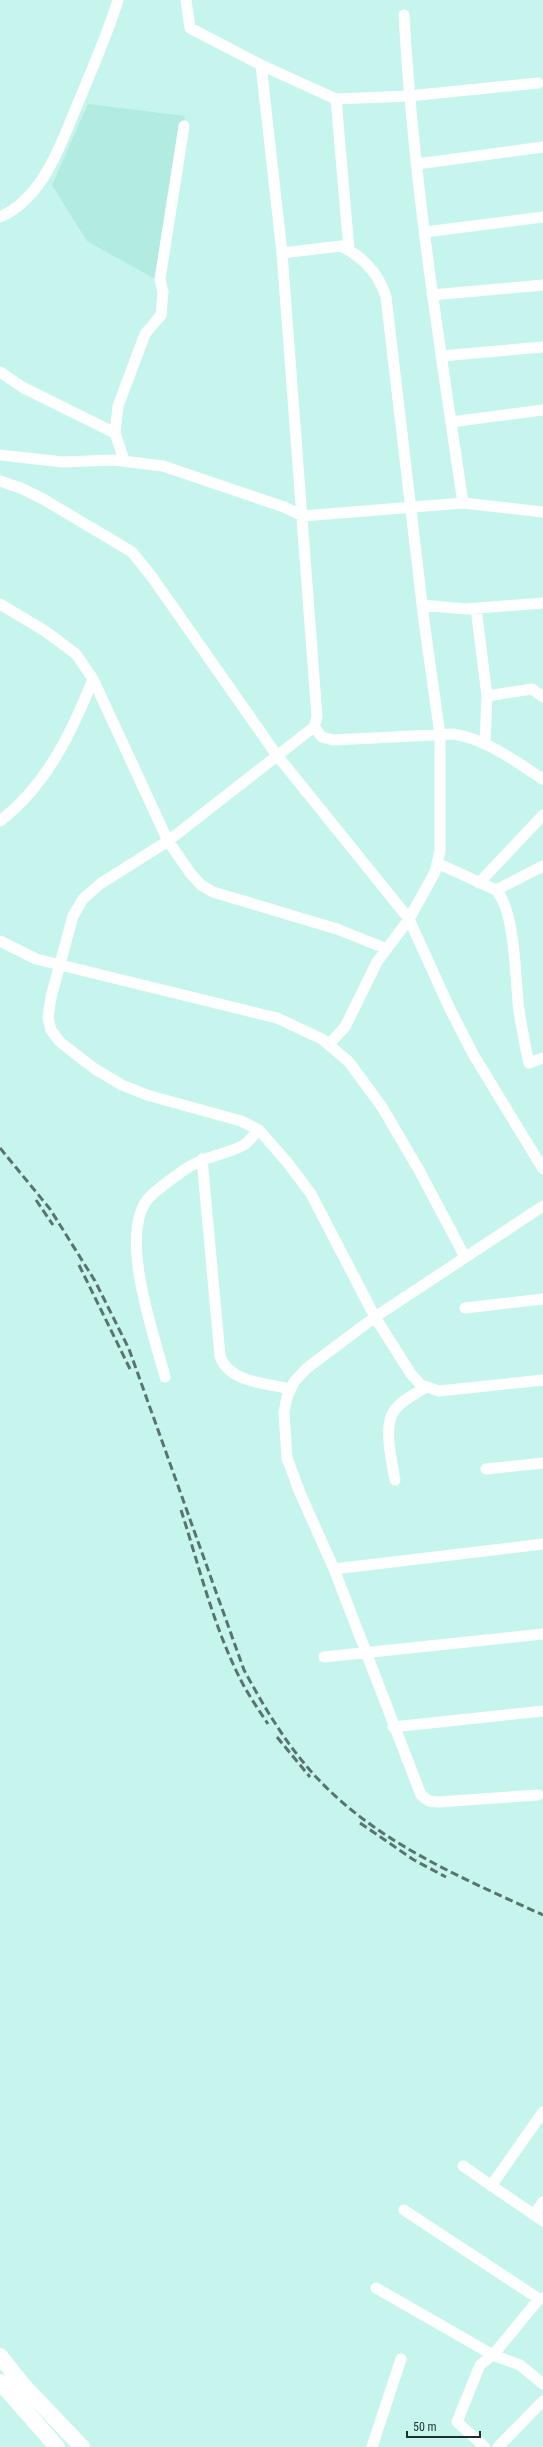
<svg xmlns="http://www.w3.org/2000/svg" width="543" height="2447" font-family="'Roboto Condensed',sans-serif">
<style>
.built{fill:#b2ebe0}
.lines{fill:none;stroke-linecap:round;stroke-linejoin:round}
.minor{stroke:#fff;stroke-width:11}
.highway{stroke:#fff;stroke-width:16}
.rail{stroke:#58746f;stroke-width:3;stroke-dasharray:8 4;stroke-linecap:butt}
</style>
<rect width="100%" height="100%" fill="#c6f5ed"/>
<path class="built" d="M88,104l97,12 -30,163 -68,-38 -35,-56z"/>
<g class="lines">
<path class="minor" d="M186,0l4,28 71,37 75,34 73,-3 129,-13
M404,15c9,164 35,326 59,488
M261,65l21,188 35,464 -3,10 -146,114 -68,43 -17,15 -10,17 -22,81 -3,21 3,12 9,12 35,27 27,16 25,10 94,26 18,9 28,32 24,32 64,123 36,57 10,11 18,6 104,-11
M336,99l13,151
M417,164l126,-17
M0,217c46,-20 62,-78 81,-121 13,-32 27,-63 37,-96
M425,232l118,-15
M282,253l59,-7c22,11 38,28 45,51l38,324 16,114v116l-5,21 -26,47 -32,43 -32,65 -16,17
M432,295l111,-10
M441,356l102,-9
M0,372l24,16 91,45
M451,422l92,-12
M0,455l63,7 50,-2 50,6 121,41 19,9 160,-13 80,9
M124,460l-9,-27 3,-27 27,-72 16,-19 2,-23 -3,-13 24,-153
M0,481l23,8 20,10 89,53 20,25 124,177 133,165 40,88 24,47 70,115
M0,604l45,27 31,23 17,25 75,162 23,33 10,11 12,7 124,37 50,20
M422,605l44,4 77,-6
M476,608l11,88 -2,47
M487,696l45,-7 11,8
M314,727l8,10 11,3 120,-6c34,5 61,27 90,45
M0,821c46,-35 72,-89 93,-142
M437,863l59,27c20,22 19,91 23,121 3,18 6,35 10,52l14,-5
M479,883l64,-68
M496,890l47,-24
M0,941l36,18 241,59 45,21 27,23 33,45 38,65 45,85
M202,1159l18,197c9,27 46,27 71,33
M465,1308l78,-9
M165,1377c-11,-43 -46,-139 -18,-177 8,-10 30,-25 40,-32 18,-12 38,-13 57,-23 5,-3 10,-11 15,-15
M486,1469l57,-6
M395,1480c-3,-17 -12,-54 -1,-69 7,-11 22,-17 32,-24
M334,1569l209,-25
M324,1657l219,-23
M393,1727l150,-16
M538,1795l-100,7 -9,-1 -8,-6 -87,-226 -34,-76 -13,-35 -3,-46 3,-15 7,-15 13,-14 68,-51 168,-111
M463,2166l80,55
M491,2186l52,-74
M404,2210l135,89
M534,2215l9,-13
M376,2288l117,67 27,10 23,19
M372,2447l29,-88
M485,2447l-28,-25 23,-57 13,-10 46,-56 4,-1
M498,2447l45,-46"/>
<path class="highway" d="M0,2356l23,29 59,62
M0,2382l57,65"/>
<path class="rail" d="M0,1148l50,61 45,72 34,68 115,321c19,35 39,69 65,99 61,71 151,108 234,146
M36,1200l17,25
M79,1265l51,104
M181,1510c19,59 34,123 64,178 7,12 15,24 23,36
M277,1737l33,40
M360,1823l54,37 32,17"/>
</g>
<path d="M407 2431v6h73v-6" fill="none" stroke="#1d302c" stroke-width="2"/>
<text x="413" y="2431" font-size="12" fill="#1d302c" stroke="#c6f5ed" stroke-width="3" paint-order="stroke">50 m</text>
</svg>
